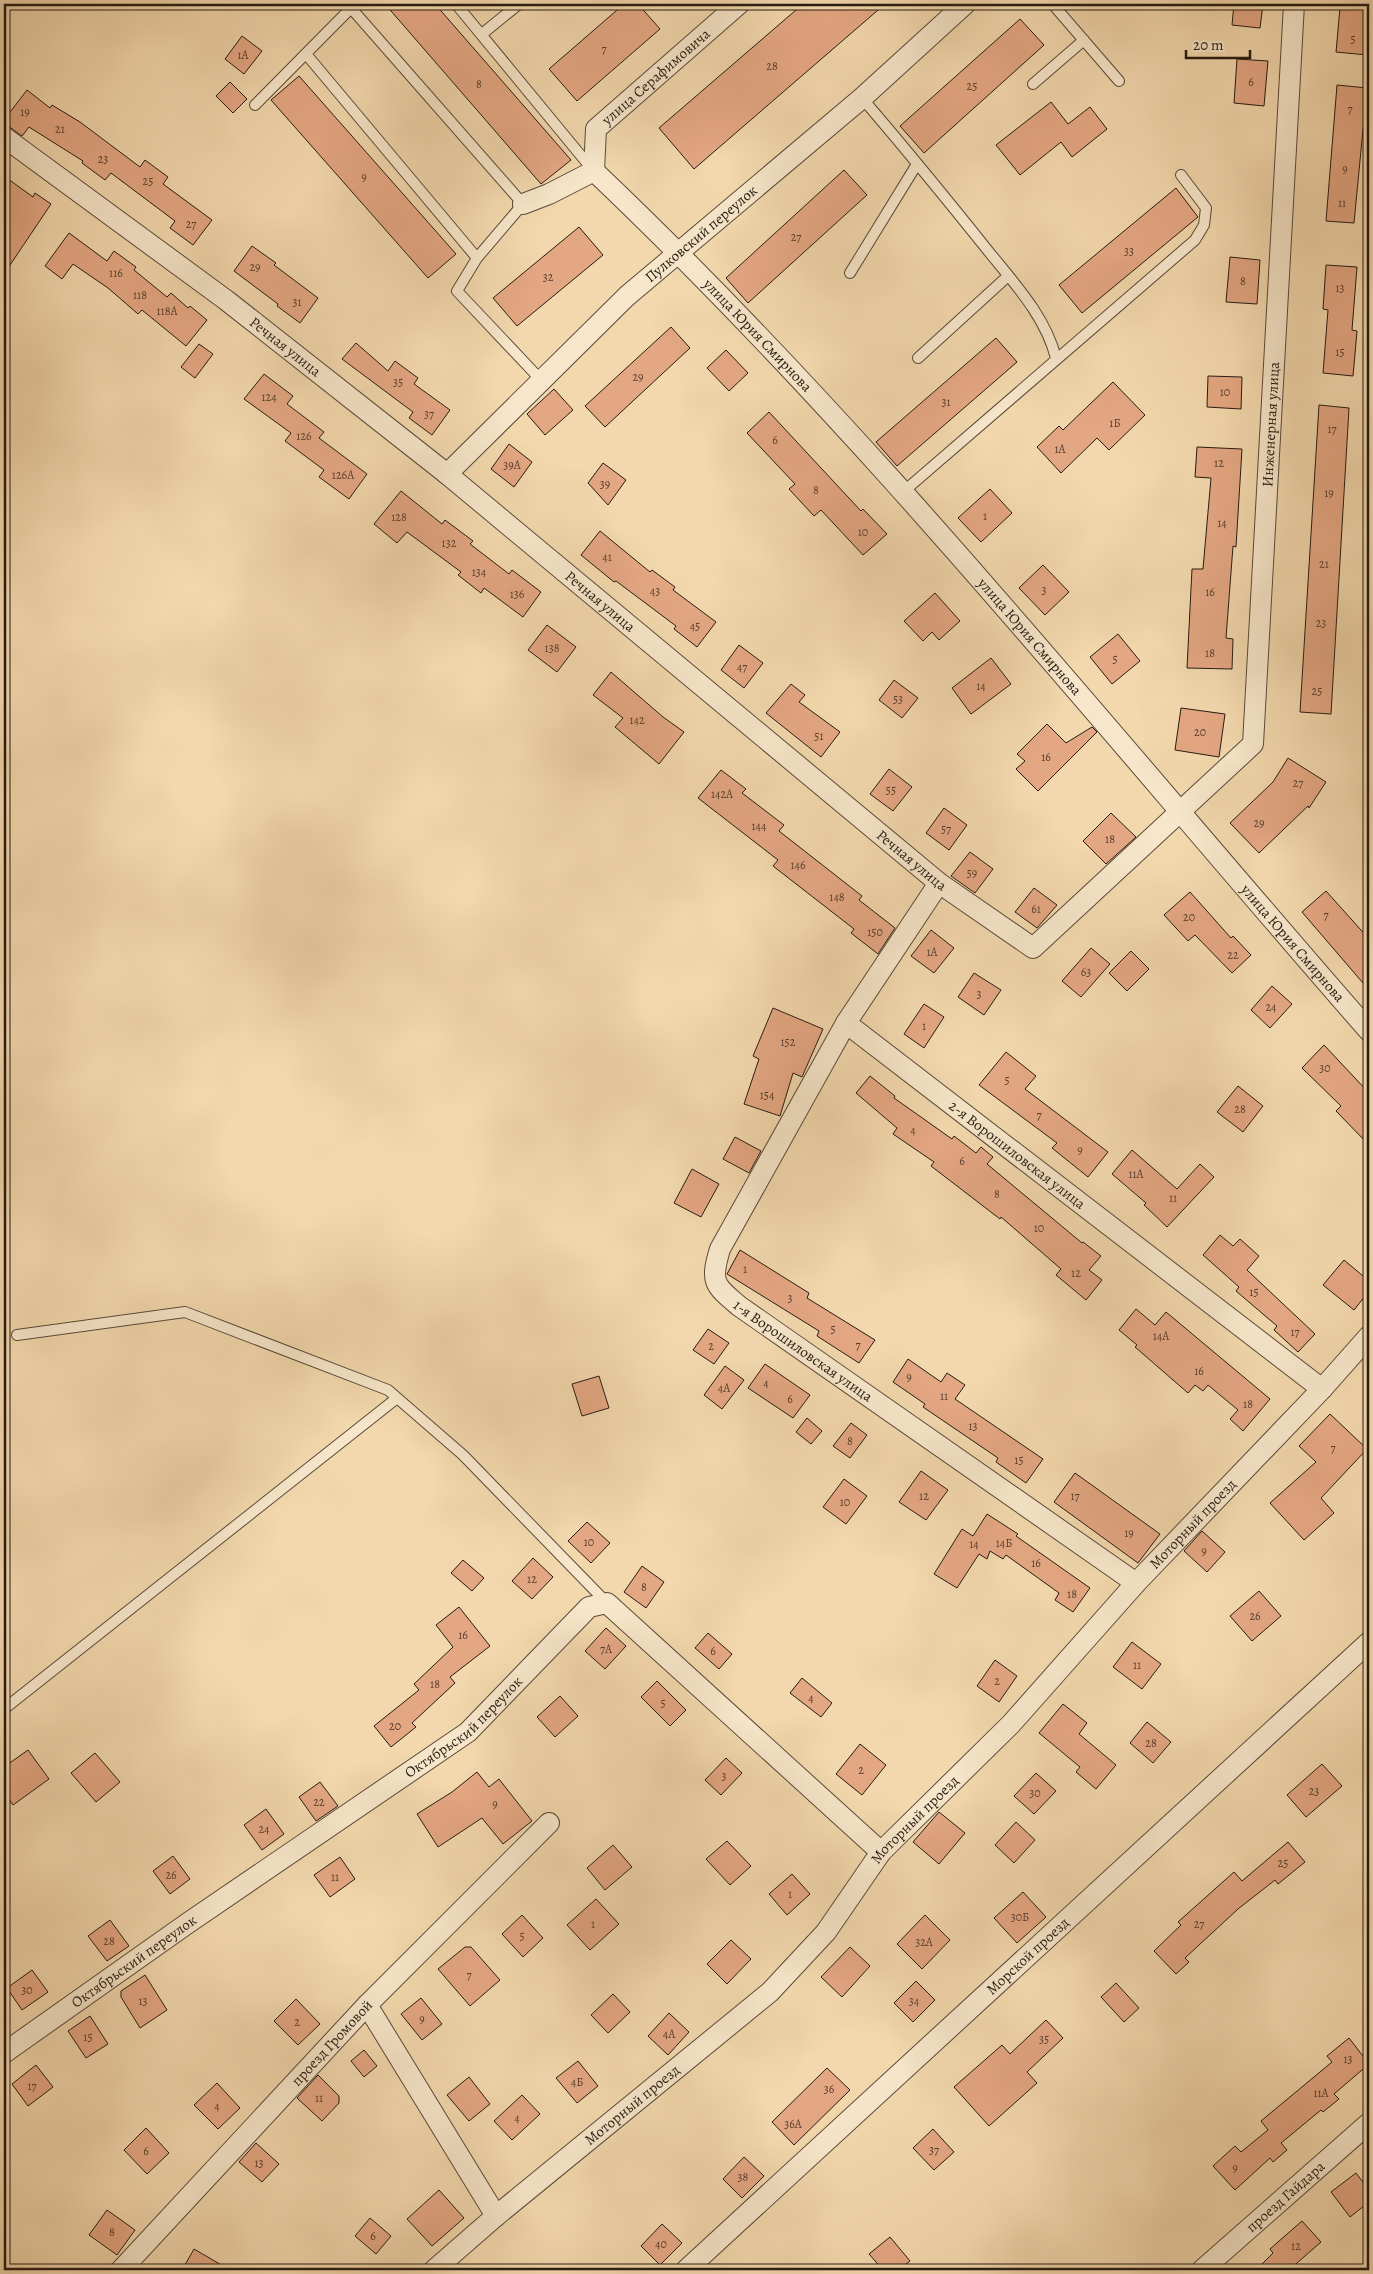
<svg xmlns="http://www.w3.org/2000/svg" width="1373" height="2274" font-family="Alegreya,serif">
<style>
.building{fill:#e4a783;stroke:#261b12}
.lines{fill:none;stroke-linecap:round;stroke-linejoin:round}
.service-casing{stroke:#594a39;stroke-width:12}
.minor-casing{stroke:#594a39;stroke-width:22}
.service{stroke:#f7e6ca;stroke-width:10}
.minor{stroke:#f7e6ca;stroke-width:20}
.labels{text-anchor:middle;dominant-baseline:central;stroke-width:4;stroke-linejoin:round;paint-order:stroke}
.number-label{font-size:12px;fill:#563e2e}
.street-label{font-size:15px;fill:#261b12;stroke:#f7e6ca}
</style>
<rect width="100%" height="100%" fill="#f3d8ad"/>
<filter id="stains"><feTurbulence type="fractalNoise" baseFrequency=".004" numOctaves="4"/><feColorMatrix values="0 0 0 0 .2 0 0 0 0 .09 0 0 0 0 .02 0 0 0 .5 -.17"/></filter>
<radialGradient id="worn" r=".72"><stop offset=".6" stop-color="#630" stop-opacity="0"/><stop offset="1" stop-color="#630" stop-opacity=".3"/></radialGradient>
<path class="building" d="M385,4h50l136,156 -30,24z
M624,4h14l22,25 -83,72 -28,-32z
M803,4h82l-191,165 -35,-41z
M1234,4h29l-3,24 -28,-3z
M1340,8l29,2 -2,45 -31,-3z
M1020,19l24,26 -120,108 -24,-27z
M242,36l20,15 -18,23 -19,-15z
M1237,59l31,2 -4,45 -30,-3z
M299,76l157,178 -28,24 -157,-178z
M230,82l17,17 -14,14 -17,-17z
M1337,85l30,3 -13,135 -28,-2z
M27,90l23,18 2,-3 28,17 60,45 5,-7 23,17 -5,7 49,36 -19,25 -23,-17 5,-7 -64,-48 -6,7 -23,-17 1,-2 -54,-34 -7,9 -18,-13v-3z
M1051,102l17,22 22,-17 17,22 -35,28 -11,-15 -41,33 -24,-30z
M844,170l23,25 -119,108 -22,-25z
M4,176l29,21 2,-4 16,11 -47,70z
M1176,188l22,29 -116,96 -23,-28z
M579,227l24,28 -86,71 -24,-28z
M69,233l38,28 7,-10 22,16 -2,3 33,27 4,-4 17,15 2,-2 17,14 -21,26 -44,-36 -4,4 -30,-26 -35,-24 -11,15 -17,-13z
M252,246l24,17 -2,2 44,33 -18,25 -23,-17 1,-2 -44,-33z
M1230,257l30,3 -3,44 -31,-2z
M1326,265l31,2 -5,63 5,1 -4,45 -30,-3 5,-63 -5,-1z
M671,327l19,21 -85,79 -20,-21z
M996,338l21,24 -120,104 -21,-24z
M356,343l32,28 7,-10 23,17 -4,6 36,26 -18,25 -23,-17 4,-6 -71,-53z
M199,344l14,10 -18,24 -14,-11z
M726,350l22,23 -19,18 -22,-23z
M264,374l29,22 -6,8 37,28 -5,6 48,36 -18,25 -30,-22 5,-7 -39,-29 6,-8 -47,-34z
M1208,376l34,1 -1,32 -34,-2z
M1113,382l32,33 -36,35 -12,-12 -36,35 -24,-26 22,-21 4,4z
M554,389l19,21 -28,25 -18,-21z
M1319,405l30,3 -18,306 -31,-2z
M769,412l92,99 2,-2 24,25 -24,21 -42,-45 -7,6 -25,-27 6,-5 -48,-51z
M509,444l23,18 -18,25 -23,-18z
M1197,447l45,2 -6,98 -3,-1 -7,92 7,1 -1,30 -45,-1 5,-99h11l8,-91 -16,-1z
M603,463l23,17 -18,25 -20,-22z
M990,489l22,24 -31,29 -23,-24z
M401,491l41,33 3,-4 28,21 -3,3 39,30 3,-4 29,22 -18,25 -39,-29 -3,5 -23,-18 3,-3 -54,-40 -10,11 -23,-19z
M600,531l50,41 2,-2 23,17 -2,3 43,32 -19,25 -23,-18 2,-3 -60,-45 -2,1 -33,-27z
M1043,565l26,27 -24,23 -26,-27z
M935,593l25,28 -21,19 -7,-8 -9,9 -19,-20z
M547,625l29,22 -19,25 -29,-22z
M1118,634l22,27 -28,23 -22,-27z
M739,645l24,18 -19,25 -23,-18z
M991,658l20,26 -40,30 -19,-26z
M611,672l52,45 21,15 -25,32 -44,-37 8,-9 -30,-23z
M894,680l24,18 -16,20 -23,-18z
M791,684l14,11 -6,7 41,30 -19,25 -55,-44z
M1181,708l44,6 -6,43 -44,-7z
M1047,724l19,19 26,-16 5,5 -59,59 -22,-22 9,-8 -8,-7z
M1288,758l38,24 -17,26 -1,-2 -49,47 -29,-30 43,-41z
M889,769l23,18 -19,24 -23,-17z
M721,770l25,19 -4,4 42,32 -5,6 83,65 -3,4 36,28 -17,26 -27,-21 3,-4 -81,-63 5,-6 -80,-62z
M944,808l23,17 -18,25 -23,-17z
M1111,813l25,24 -30,27 -23,-23z
M970,852l23,17 -18,24 -24,-17z
M1034,888l23,17 -20,23 -22,-16z
M1326,891l43,48v51l-67,-78z
M1190,892l41,46 2,-2 18,19 -19,18 -37,-38 -7,6 -24,-26z
M931,930l23,18 -20,25 -23,-17z
M1091,948l19,16 -29,33 -19,-16z
M1131,951l18,18 -22,22 -18,-18z
M974,973l27,17 -17,25 -26,-18z
M1272,986l20,18 -22,24 -19,-18z
M924,1004l20,13 -20,31 -20,-14z
M773,1008l50,21 -21,48 -9,-4 -13,43 -36,-12 15,-45 -6,-3z
M1324,1045l45,48v52l-33,-34 5,-5 -39,-38z
M1006,1052l30,24 -11,13 83,63 -20,25 -36,-29 5,-5 -78,-58z
M870,1076l25,20 -1,2 58,41 2,-3 22,17 5,-6 12,10 -6,7 95,79 1,-1 18,14 -12,14 13,10 -16,20 -30,-25 5,-6 -60,-52 -1,2 -69,-53 3,-4 -41,-28 4,-6 -41,-35z
M1238,1086l25,20 -20,26 -26,-20z
M735,1137l26,14 -12,22 -26,-14z
M1132,1150l45,39 23,-25 14,13 -47,50 -23,-22 2,-2 -34,-29z
M692,1169l27,15 -18,33 -27,-14z
M1220,1235l13,11 7,-7 19,17 -12,14 68,64 -17,18 -24,-22 3,-4 -41,-35 3,-4 -36,-32z
M740,1250l69,43 -2,5 68,42 -16,23 -42,-27 2,-5 -92,-57z
M1344,1260l25,21v10l-15,19 -31,-25z
M1136,1309l19,16 11,-13 104,87 -27,32 -13,-12 8,-9 -30,-25 -5,6 -8,-6 -7,8 -53,-46 2,-2 -18,-15z
M708,1329l21,14 -15,21 -21,-14z
M908,1359l33,23 6,-9 18,12 -10,14 88,60 -17,24 -30,-21 2,-4 -75,-51 2,-3 -32,-22z
M765,1364l45,31 -17,23 -45,-30z
M725,1366l19,14 -22,29 -18,-14z
M599,1376l10,32 -27,8 -10,-32z
M1330,1414l37,35 -46,49 13,15 -30,27 -34,-37 46,-41 -17,-16z
M807,1418l15,13 -11,13 -15,-12z
M851,1423l16,12 -17,23 -17,-12z
M921,1471l27,19 -22,30 -27,-18z
M1075,1473l85,61 -22,29 -84,-61z
M844,1479l23,17 -21,28 -23,-17z
M987,1514l31,20 -2,2 74,52 -17,24 -18,-12 4,-7 -53,-38 -3,4 -13,-8 -3,8 -8,-5 -22,34 -23,-14 28,-45 11,7z
M587,1522l23,21 -19,20 -23,-22z
M1202,1531l23,21 -18,20 -23,-21z
M533,1558l20,19 -21,22 -20,-18z
M463,1560l21,18 -12,13 -21,-18z
M642,1566l22,16 -18,26 -22,-16z
M1259,1591l22,25 -29,25 -22,-25z
M459,1607l31,39 -40,31 5,6 -43,40 4,4 -25,20 -17,-21 45,-36 -5,-6 39,-37 -17,-22z
M606,1628l20,18 -21,23 -20,-18z
M708,1633l24,21 -13,15 -24,-21z
M1132,1642l29,22 -19,25 -29,-22z
M995,1660l22,16 -18,26 -22,-16z
M802,1678l30,25 -11,14 -31,-24z
M657,1681l29,29 -16,16 -29,-29z
M560,1696l18,20 -23,21 -18,-20z
M1063,1704l24,19 -8,11 37,31 -20,24 -20,-17 4,-5 -41,-34z
M1147,1722l24,20 -18,21 -23,-20z
M860,1744l26,21 -24,30 -26,-21z
M28,1750l21,29 -36,26 -9,-13v-25z
M95,1753l25,29 -24,20 -25,-29z
M726,1758l16,15 -21,22 -16,-15z
M1322,1764l20,22 -36,31 -19,-22z
M477,1772l12,15 10,-8 33,42 -29,23 -21,-26 -44,29 -21,-33 35,-22z
M1036,1773l20,18 -22,23 -20,-18z
M320,1782l18,24 -22,15 -17,-24z
M266,1809l18,25 -22,16 -18,-25z
M939,1812l26,21 -26,31 -26,-22z
M1016,1822l19,18 -21,23 -19,-18z
M727,1841l24,25 -21,19 -24,-26z
M1288,1842l17,20 -27,22 -3,-4 -37,29 -53,49 4,4 -13,12 -22,-23 27,-26 -3,-3 56,-50 8,9z
M613,1845l19,22 -27,23 -18,-22z
M173,1856l17,23 -20,15 -17,-23z
M340,1857l15,22 -25,18 -16,-22z
M792,1874l18,20 -23,21 -18,-21z
M1023,1892l23,25 -29,26 -23,-25z
M596,1899l23,25 -29,26 -23,-25z
M522,1915l21,23 -20,19 -21,-23z
M925,1915l25,25 -28,29 -25,-25z
M110,1920l19,26 -22,15 -19,-25z
M731,1940l20,19 -24,25 -20,-20z
M465,1947h6l29,33 -30,26 -32,-37z
M850,1947l20,19 -28,31 -21,-20z
M32,1970l16,22 -26,18 -15,-22z
M145,1975l22,35 -27,18 -19,-31v-6z
M916,1981l19,19 -22,22 -19,-19z
M1116,1983l23,25 -15,14 -23,-25z
M613,1994l17,18 -22,21 -17,-18z
M421,1998l21,26 -20,16 -21,-26z
M296,1999l24,25 -22,21 -24,-24z
M669,2013l20,19 -21,23 -20,-19z
M90,2016l18,28 -22,14 -18,-27z
M1046,2020l17,18 -36,34 10,11 -48,43 -35,-39 48,-42 8,9z
M1349,2038l20,26 -35,30 5,5 -16,13 -2,-2 -40,33 6,7 -14,12 -3,-4 -35,32 -22,-24 22,-20 6,6 27,-22 -7,-9 71,-59 -5,-6z
M364,2050l13,16 -13,11 -13,-16z
M578,2061l20,25 -21,17 -21,-25z
M36,2065l17,22 -25,19 -16,-22z
M827,2068l23,22 -56,55 -22,-23z
M318,2075l21,21v7l-17,18 -25,-23z
M469,2077l21,27 -21,17 -22,-26z
M217,2083l23,25 -22,21 -24,-24z
M522,2095l18,19 -28,26 -18,-19z
M146,2128l23,25 -22,21 -23,-24z
M933,2129l21,23 -20,18 -21,-22z
M256,2143l23,21 -17,18 -23,-20z
M744,2157l20,19 -22,22 -19,-19z
M1356,2173l13,17v12l-19,15 -19,-25z
M439,2190l25,28 -32,28 -25,-27z
M107,2210l28,20 -18,25 -28,-20z
M370,2218l21,18 -15,18 -21,-18z
M1302,2221l19,21 -32,28h-33l17,-17 -3,-4z
M662,2224l20,19 -22,22 -19,-19z
M890,2237l20,24 -12,9h-15l-14,-16z
M194,2249l36,21h-48z"/>
<g class="lines">
<g class="service-casing">
<path id="service" d="M356,4l-5,4 172,196 -46,54
M456,4l136,165
M1055,4l1,4 63,73
M482,34l37,-30
M306,54l171,204 -20,33 84,89
M1033,84l51,-44
M862,98c42,49 83,99 123,149 28,35 60,68 71,111
M255,105l96,-97
M850,273l67,-109
M918,358l90,-82
M903,492l292,-252 9,-15 2,-17 -25,-33
M17,1335l168,-23 203,78 75,65 144,148
M4,1709l393,-311"/>
</g>
<g class="minor-casing">
<g id="minor">
<path id="s1" d="M4,137l222,163 221,174 492,409 94,65 220,-204 41,-740"/>
<path id="s2" d="M594,171c280,266 521,570 775,860"/>
<path id="s3" d="M523,204l26,-10 45,-23 2,-42 143,-125"/>
<path id="s4" d="M447,474l180,-178 235,-198 103,-94"/>
<path id="s5" d="M939,883l-93,140 476,366"/>
<path id="s6" d="M846,1023l-126,226c-10,33 -6,36 19,57l397,277"/>
<path d="M367,2005l129,211"/>
<path id="s7" d="M4,2053l184,-130 280,-191 121,-125 18,-4 274,249"/>
<path id="s8" d="M121,2270l246,-265 182,-182"/>
<path id="s9" d="M434,2270l62,-54 274,-224 56,-60 55,-80 130,-128 125,-141 186,-194 47,-53"/>
<path id="s10" d="M686,2270l683,-628"/>
<path id="s11" d="M1202,2270l167,-147"/>
</g>
</g>
<use href="#service" class="service"/>
<use href="#minor" class="minor"/>
</g>
<g class="labels">
<g class="number-label">
<text x="1353" y="39">5</text>
<text x="604" y="49">7</text>
<text x="243" y="55">1А</text>
<text x="772" y="66">28</text>
<text x="1251" y="82">6</text>
<text x="479" y="84">8</text>
<text x="972" y="86">25</text>
<text x="1350" y="109">7</text>
<text x="25" y="112">19</text>
<text x="60" y="129">21</text>
<text x="103" y="159">23</text>
<text x="1345" y="169">9</text>
<text x="364" y="177">9</text>
<text x="148" y="181">25</text>
<text x="1342" y="203">11</text>
<text x="191" y="224">27</text>
<text x="796" y="237">27</text>
<text x="1129" y="251">33</text>
<text x="255" y="267">29</text>
<text x="116" y="273">116</text>
<text x="548" y="277">32</text>
<text x="1243" y="281">8</text>
<text x="1340" y="288">13</text>
<text x="140" y="295">118</text>
<text x="297" y="302">31</text>
<text x="167" y="311">118А</text>
<text x="1340" y="352">15</text>
<text x="638" y="377">29</text>
<text x="398" y="382">35</text>
<text x="1225" y="392">10</text>
<text x="269" y="397">124</text>
<text x="946" y="402">31</text>
<text x="429" y="414">37</text>
<text x="1115" y="423">1Б</text>
<text x="1332" y="429">17</text>
<text x="304" y="436">126</text>
<text x="775" y="440">6</text>
<text x="1060" y="449">1А</text>
<text x="1219" y="463">12</text>
<text x="512" y="465">39А</text>
<text x="343" y="475">126А</text>
<text x="605" y="484">39</text>
<text x="816" y="490">8</text>
<text x="1329" y="493">19</text>
<text x="985" y="516">1</text>
<text x="399" y="517">128</text>
<text x="1222" y="523">14</text>
<text x="863" y="532">10</text>
<text x="449" y="543">132</text>
<text x="607" y="557">41</text>
<text x="1324" y="564">21</text>
<text x="479" y="572">134</text>
<text x="1044" y="590">3</text>
<text x="655" y="591">43</text>
<text x="1210" y="592">16</text>
<text x="517" y="594">136</text>
<text x="1321" y="623">23</text>
<text x="695" y="626">45</text>
<text x="552" y="648">138</text>
<text x="1210" y="653">18</text>
<text x="1115" y="659">5</text>
<text x="742" y="667">47</text>
<text x="981" y="686">14</text>
<text x="1317" y="691">25</text>
<text x="898" y="699">53</text>
<text x="637" y="720">142</text>
<text x="1200" y="732">20</text>
<text x="819" y="736">51</text>
<text x="1046" y="757">16</text>
<text x="1298" y="783">27</text>
<text x="891" y="790">55</text>
<text x="722" y="794">142А</text>
<text x="1259" y="823">29</text>
<text x="759" y="826">144</text>
<text x="946" y="829">57</text>
<text x="1110" y="839">18</text>
<text x="798" y="865">146</text>
<text x="972" y="873">59</text>
<text x="837" y="897">148</text>
<text x="1036" y="909">61</text>
<text x="1326" y="915">7</text>
<text x="1189" y="917">20</text>
<text x="875" y="932">150</text>
<text x="932" y="952">1А</text>
<text x="1233" y="955">22</text>
<text x="1086" y="972">63</text>
<text x="979" y="994">3</text>
<text x="1271" y="1007">24</text>
<text x="924" y="1026">1</text>
<text x="788" y="1042">152</text>
<text x="1325" y="1068">30</text>
<text x="1007" y="1080">5</text>
<text x="767" y="1095">154</text>
<text x="1240" y="1109">28</text>
<text x="1039" y="1115">7</text>
<text x="913" y="1130">4</text>
<text x="1080" y="1150">9</text>
<text x="962" y="1161">6</text>
<text x="1136" y="1174">11А</text>
<text x="997" y="1194">8</text>
<text x="1173" y="1198">11</text>
<text x="1039" y="1228">10</text>
<text x="745" y="1269">1</text>
<text x="1076" y="1273">12</text>
<text x="1254" y="1292">15</text>
<text x="790" y="1298">3</text>
<text x="833" y="1329">5</text>
<text x="1295" y="1332">17</text>
<text x="1161" y="1336">14А</text>
<text x="858" y="1345">7</text>
<text x="711" y="1346">2</text>
<text x="1199" y="1371">16</text>
<text x="909" y="1377">9</text>
<text x="766" y="1383">4</text>
<text x="724" y="1388">4А</text>
<text x="944" y="1396">11</text>
<text x="790" y="1399">6</text>
<text x="1248" y="1404">18</text>
<text x="973" y="1426">13</text>
<text x="850" y="1441">8</text>
<text x="1333" y="1448">7</text>
<text x="1019" y="1460">15</text>
<text x="924" y="1496">12</text>
<text x="1075" y="1496">17</text>
<text x="845" y="1502">10</text>
<text x="1129" y="1533">19</text>
<text x="589" y="1542">10</text>
<text x="1004" y="1543">14Б</text>
<text x="974" y="1544">14</text>
<text x="1204" y="1551">9</text>
<text x="1036" y="1563">16</text>
<text x="532" y="1579">12</text>
<text x="644" y="1587">8</text>
<text x="1072" y="1594">18</text>
<text x="1255" y="1616">26</text>
<text x="463" y="1635">16</text>
<text x="606" y="1649">7А</text>
<text x="713" y="1651">6</text>
<text x="1137" y="1665">11</text>
<text x="997" y="1681">2</text>
<text x="435" y="1684">18</text>
<text x="811" y="1698">4</text>
<text x="663" y="1703">5</text>
<text x="395" y="1726">20</text>
<text x="1151" y="1743">28</text>
<text x="861" y="1770">2</text>
<text x="724" y="1776">3</text>
<text x="1314" y="1791">23</text>
<text x="1035" y="1793">30</text>
<text x="319" y="1802">22</text>
<text x="495" y="1804">9</text>
<text x="264" y="1829">24</text>
<text x="1283" y="1863">25</text>
<text x="171" y="1875">26</text>
<text x="335" y="1877">11</text>
<text x="790" y="1894">1</text>
<text x="1020" y="1917">30Б</text>
<text x="593" y="1924">1</text>
<text x="1199" y="1924">27</text>
<text x="522" y="1936">5</text>
<text x="109" y="1941">28</text>
<text x="924" y="1942">32А</text>
<text x="469" y="1975">7</text>
<text x="27" y="1990">30</text>
<text x="143" y="2001">13</text>
<text x="914" y="2001">34</text>
<text x="422" y="2019">9</text>
<text x="297" y="2022">2</text>
<text x="669" y="2034">4А</text>
<text x="88" y="2037">15</text>
<text x="1044" y="2039">35</text>
<text x="1348" y="2059">13</text>
<text x="577" y="2082">4Б</text>
<text x="32" y="2086">17</text>
<text x="829" y="2089">36</text>
<text x="1321" y="2093">11А</text>
<text x="319" y="2098">11</text>
<text x="217" y="2106">4</text>
<text x="517" y="2118">4</text>
<text x="793" y="2124">36А</text>
<text x="934" y="2150">37</text>
<text x="146" y="2151">6</text>
<text x="259" y="2163">13</text>
<text x="1235" y="2168">9</text>
<text x="743" y="2177">38</text>
<text x="112" y="2232">8</text>
<text x="373" y="2236">6</text>
<text x="661" y="2244">40</text>
<text x="1296" y="2246">12</text>
</g>
<g class="street-label">
<text stroke="none"><textPath href="#s3" startOffset="200">улица Серафимовича</textPath></text>
<text stroke="none"><textPath href="#s4" startOffset="350">Пулковский переулок</textPath></text>
<text stroke="none"><textPath href="#s2" startOffset="232">улица Юрия Смирнова</textPath></text>
<text stroke="none"><textPath href="#s1" startOffset="351">Речная улица</textPath></text>
<text stroke="none"><textPath href="#s1" startOffset="1931">Инженерная улица</textPath></text>
<text stroke="none"><textPath href="#s1" startOffset="756">Речная улица</textPath></text>
<text stroke="none"><textPath href="#s2" startOffset="638">улица Юрия Смирнова</textPath></text>
<text stroke="none"><textPath href="#s1" startOffset="1161">Речная улица</textPath></text>
<text stroke="none"><textPath href="#s2" startOffset="1042">улица Юрия Смирнова</textPath></text>
<text stroke="none"><textPath href="#s5" startOffset="384">2-я Ворошиловская улица</textPath></text>
<text stroke="none"><textPath href="#s6" startOffset="404">1-я Ворошиловская улица</textPath></text>
<text stroke="none"><textPath href="#s9" startOffset="1068">Моторный проезд</textPath></text>
<text stroke="none"><textPath href="#s7" startOffset="564">Октябрьский переулок</textPath></text>
<text stroke="none"><textPath href="#s9" startOffset="662">Моторный проезд</textPath></text>
<text stroke="none"><textPath href="#s10" startOffset="464">Морской проезд</textPath></text>
<text stroke="none"><textPath href="#s7" startOffset="159">Октябрьский переулок</textPath></text>
<text stroke="none"><textPath href="#s8" startOffset="310">проезд Громовой</textPath></text>
<text stroke="none"><textPath href="#s9" startOffset="258">Моторный проезд</textPath></text>
<text stroke="none"><textPath href="#s11" startOffset="111">проезд Гайдара</textPath></text>
</g>
</g>
<rect width="1373" height="2274" fill="none" stroke="#f3d8ad" stroke-width="20"/>
<rect x="5" y="5" width="1363" height="2264" fill="none" stroke="#261b12" stroke-width="2.5"/>
<rect x="10" y="10" width="1353" height="2254" fill="none" stroke="#261b12"/>
<path d="M1186 50v8h64v-8" fill="none" stroke="#261b12" stroke-width="2.5"/>
<text x="1193" y="50" font-size="15" fill="#261b12" stroke="#f7e6ca" stroke-width="4" paint-order="stroke">20 m</text>
<rect width="100%" height="100%" filter="url(#stains)"/>
<rect width="100%" height="100%" fill="url(#worn)"/>
</svg>
